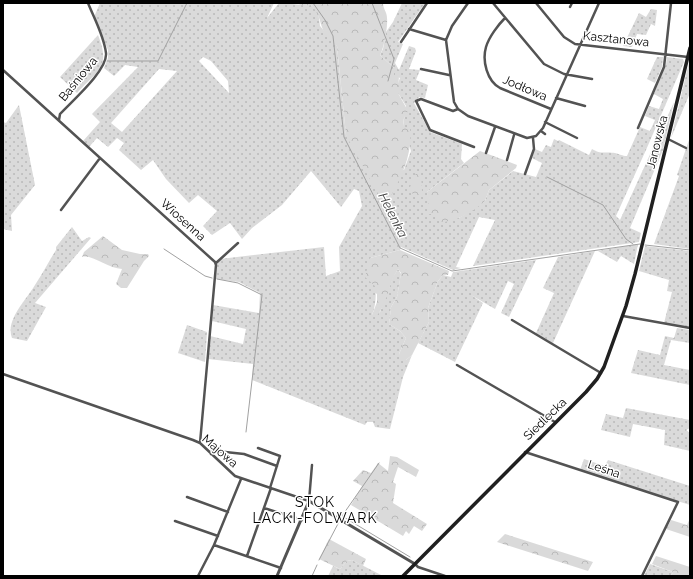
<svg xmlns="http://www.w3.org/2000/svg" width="693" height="579" font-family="Raleway,sans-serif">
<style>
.grass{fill:url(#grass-dots);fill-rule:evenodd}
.forest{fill:url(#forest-crowns)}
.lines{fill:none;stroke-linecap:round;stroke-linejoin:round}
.stream{stroke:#a1a1a1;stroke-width:1}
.minor{stroke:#535353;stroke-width:2.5}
.tertiary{stroke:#535353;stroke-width:3}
.secondary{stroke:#202020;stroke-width:3.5}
.labels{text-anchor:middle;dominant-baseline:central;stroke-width:3;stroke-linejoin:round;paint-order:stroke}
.street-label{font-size:12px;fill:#000;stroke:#fff}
.water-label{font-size:13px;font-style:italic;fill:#424242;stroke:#fff}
.quarter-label{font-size:14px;letter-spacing:1px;fill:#000;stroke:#fff}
</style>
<defs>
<pattern id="grass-dots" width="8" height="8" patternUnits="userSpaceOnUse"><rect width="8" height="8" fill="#dadada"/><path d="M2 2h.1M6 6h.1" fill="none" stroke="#b9b9b9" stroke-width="1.8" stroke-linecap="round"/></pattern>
<pattern id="forest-crowns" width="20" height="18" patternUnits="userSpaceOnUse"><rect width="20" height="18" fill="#dadada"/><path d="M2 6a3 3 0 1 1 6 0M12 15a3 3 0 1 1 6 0" fill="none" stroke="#b9b9b9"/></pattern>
</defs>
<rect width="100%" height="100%" fill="#fff"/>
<path class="grass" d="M100,3h174l-7,15 12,-15c11,0 22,3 32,2l7,6 2,15 17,20 9,89 58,35 7,-19 -8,-25 3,-20 -8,-13 -1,-7 3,-8 -6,-3v-7l-14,-13 3,-6 3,-17 7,-10 9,-19h23l-27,39 5,2 -8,19 4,7 10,-24 6,2 1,3 -7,18 11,1 -4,10 12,5 -3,13 -6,-1 -5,6 16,29 32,12 -1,15 3,4 -37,29 6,22 26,4 26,-17 4,-11 24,-19 23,6 6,-14 -10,-5 3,-9 7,3 4,-7 5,2 3,-8 4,2 1,-1 30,15 3,-6c10,6 13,2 23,4 5,1 7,3 12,3l13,-29 10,4 5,-11 -10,-4 4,-10 10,3 4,-10 -9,-5 12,-30 1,-7 16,2 1,3 -38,88 -30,66 4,4 54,-118 -11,48 -33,78 11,5 -2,9 -166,24 22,-46 -16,-3 -23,50 5,1 -8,2 -52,-23 -1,3 -30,8c3,21 10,36 2,57l8,-3 13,-35 5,-8 3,5 -4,23 -6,10 -2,17 11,7 6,7 -7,16 7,6 6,-5 -9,22 -13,52 -15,-2 -2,-5h-6l-2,3 -113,-45 1,-16 -45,-5 2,-23 33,8 3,-15 -34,-8 1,-16 46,8 1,-20 -21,-11 -23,-3 1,-15 3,-5 104,-12 2,29 14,-5 -1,-24 23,-41 -3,-15 -5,-2 -13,18 -30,-36 -29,34 -30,23 -10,11 -12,-16 -18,12 -9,-9 14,-15 -19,-16 -9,8 -23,-24 -13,-19 -12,10 -22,-20 5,-7 -7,-5 -9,9 -11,-9 -8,9 -6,-6 17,-19 -8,-8 46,-47 -13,-2 -11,11 -10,-8 4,-10v-8l-14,-33zM203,57l8,4 17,20 1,12 -30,-32zM159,69l18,2 -55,61 -11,-9z
M651,9l6,1 -2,16 -4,-2 -5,11 -9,-1 -5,13 -9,-1 16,-33 7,4z
M98,35c13,33 0,35 -21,58l-17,-16z
M657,57h6l-1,10 -7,16 -8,-4z
M690,58v35l-19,45z
M19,105l16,80 -24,30 1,16 -9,-2v-107l3,1z
M690,137v112l-36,-5 25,-68 -2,-1z
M72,227l10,14 7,-4 2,1 -56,65 11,4 -19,34 -15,-3c-7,-18 15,-39 23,-53 8,-12 14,-24 21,-35v-3z
M638,244l-4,20 -13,-8 -4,6 -19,-11z
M645,246l45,5v77l-26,-5 8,-31 -5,-1 2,-11 -30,-9z
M595,251l-37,81 -5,11 -17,-10 18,-40 -11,-5 15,-31z
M536,260l-27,57 -8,-4 13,-29 -6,-3 -13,28 -24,-14 12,8 -28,59 -37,-19 11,-21 -1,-14 10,-27 5,-6 8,2 2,-5z
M187,325l20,7 -2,30 -27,-9z
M677,328l13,2v13l-19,-3 -7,25 26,5v15l-59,-12 7,-23 22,5 5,-19 9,2z
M626,408l64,12v8l-4,2 4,3v18l-26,-6 1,-15 -32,-6 -3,13 -29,-7 5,-16 17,4z
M584,459l21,7 3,-6 82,26v19l-110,-35z
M352,560l31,16h-55l5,-10 7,3 7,-8z
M650,564l23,8 -2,4h-27z"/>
<path class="forest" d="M296,3h87c0,6 4,9 4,15 1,8 -3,30 -7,37l14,13v7h5l-1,18 10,18 -4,7 -1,8 7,3c3,29 -12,54 -25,78l-39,-72 -9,-89c-21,-15 -12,-27 -26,-41l-8,1z
M480,151l37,14 -1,3 -27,22 -4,11 -11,9 -15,8 -18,5 -8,-9h-4l-2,-22z
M419,172l2,3 1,17c-2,4 -8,3 -12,0v-5l6,-14z
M103,236l19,14 18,4h8l1,2 -5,5 -17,27h-6l-5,-4 6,-15c-13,0 -30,-15 -40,-12l2,-5z
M400,250l49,21 -1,4h-5l-5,6 -10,27 1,14 -17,33 -6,5 -5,1 -2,-7 7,-16 -6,-7 -11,-7 2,-17 6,-10 4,-24 -3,-4c-10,15 -10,34 -22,48l-4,-2 5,-13v-8l-3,-2 1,-6 -10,-9 5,-19z
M390,456l7,1 22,13 -3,7 -18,-10 -5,15 3,2 -3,19 34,21 -5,7 -8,-5 -5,8 -3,-3 -3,5 -52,-31 11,-19 -9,-5 10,-11 8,3 7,-10 10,8z
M690,518v19l-24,-8 5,-9 16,5z
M505,534l88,28 -5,9 -91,-29z
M329,539l37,20 -3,7 -11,-6 -5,1 -7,8 -21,-10z
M656,556l34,11v9h-19l2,-4 -21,-8z"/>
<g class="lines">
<path class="stream" d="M313,3l12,17 8,16 11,101 56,111 52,23 188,-27
M372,3l22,56 -6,22
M107,61h51l29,-58
M547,177l56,28 23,34 7,5
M645,245l45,5
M164,249l41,27 7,2
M217,279l21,4 24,12 -16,137
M379,463l-37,53 68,41
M319,560l21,-40
M312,576l5,-11"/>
<path class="minor" d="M468,3l-16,23 -6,14 8,62 4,7 10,7 59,22 9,-2 7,-8 56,-125
M493,3l51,61 20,10 28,5
M536,3l28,34 11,7 113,13
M570,7l2,-4
M505,18c-7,7 -16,19 -19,29 -4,14 1,34 14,41l51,21
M409,29l37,11
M401,42l26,-39
M421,69l28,6
M3,70l212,192 1,3 -16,178
M556,98l29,8
M458,109l-5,2 -32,-12 -5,2 14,29 44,17
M59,120l1,-6c12,-13 48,-44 46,-61 -2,-17 -12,-35 -18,-50
M545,122l32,16
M638,128l26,-61 7,-64
M541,131l4,3
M668,139l18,9
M486,153l9,-26
M507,160l7,-25
M525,174l9,-25 -1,-11
M61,210l39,-52
M216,263l22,-20
M623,316l67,12
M512,320l89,53
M457,365l98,57
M3,374l190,66 7,3 35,33 74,25 3,-36
M258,448l22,8 -10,32
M525,452l153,50 -36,74
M211,454l1,-3h4l28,3 33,12
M187,497l41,15
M264,508l38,12
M175,521l43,15
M214,545l67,23
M247,556l24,-68
M415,564l3,3 27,9
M198,576l16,-31 27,-66"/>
<path class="tertiary" d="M277,576l32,-75 106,63"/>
<path class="secondary" d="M403,576l183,-184 11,-13 7,-12 22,-61 9,-32 55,-226"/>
</g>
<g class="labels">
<g class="street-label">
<text transform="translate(616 39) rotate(6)">Kasztanowa</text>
<text transform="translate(78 79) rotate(-51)">Baśniowa</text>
<text transform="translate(525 88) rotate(23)">Jodłowa</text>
<text transform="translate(657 142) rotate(-76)">Janowska</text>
<text transform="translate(183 220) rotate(42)">Wiosenna</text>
<text transform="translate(545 419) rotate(-44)">Siedlecka</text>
<text transform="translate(220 451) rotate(41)">Majowa</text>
<text transform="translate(604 469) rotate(18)">Leśna</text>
</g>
<g class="water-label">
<text transform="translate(393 215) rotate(63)">Helenka</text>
</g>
<g class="quarter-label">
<text x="315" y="502">STOK<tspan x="315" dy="16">LACKI-FOLWARK</tspan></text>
</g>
</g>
<rect width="693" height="579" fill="none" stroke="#000000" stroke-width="8"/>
</svg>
